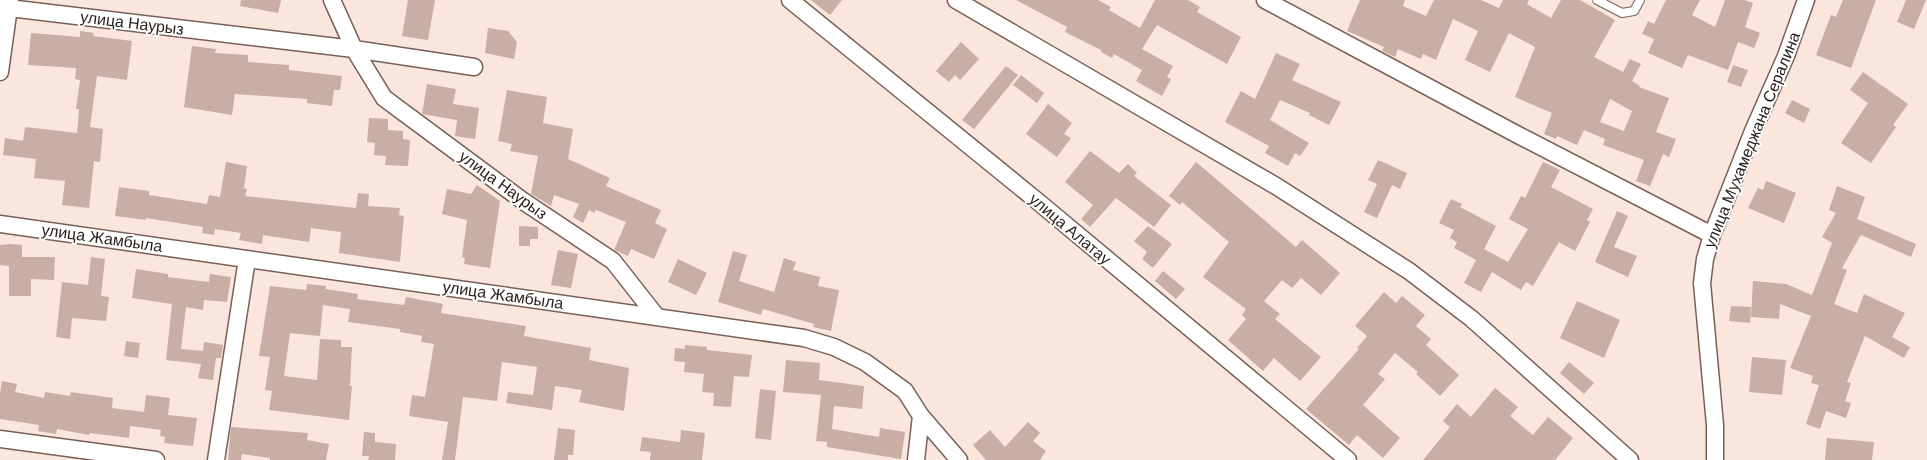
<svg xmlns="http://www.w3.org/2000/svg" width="1927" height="460" font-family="'DM Sans',sans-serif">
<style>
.building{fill:#c8aea4;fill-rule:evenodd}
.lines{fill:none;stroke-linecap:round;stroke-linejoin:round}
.lane-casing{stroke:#776056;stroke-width:10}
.street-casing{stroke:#776056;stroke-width:19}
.lane{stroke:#fff;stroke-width:8}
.street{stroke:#fff;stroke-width:16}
.labels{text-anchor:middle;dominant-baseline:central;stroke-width:4;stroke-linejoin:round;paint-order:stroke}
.street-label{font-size:16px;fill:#271e1a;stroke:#fff}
</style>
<rect width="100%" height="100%" fill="#fbe6dd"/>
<path class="building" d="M241,0h40l-3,13 -38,-7z
M408,0h27l-7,40 -26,-4z
M811,0h31l-12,15z
M1016,0h82l13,7 -2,3 31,18 15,-28h33l12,7 -3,5 44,25 -14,27 -70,-39 -15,24 31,17 -6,11 4,2 -9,17 -26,-15 6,-11 -28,-16 -2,4 -11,-6v-2l-36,-18 2,-5z
M1360,0h45l-2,6 23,10 8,-16h47l18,8 4,-8h26l-2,4 24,14 10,-18h19l35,20 -21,37 29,15 7,-13 11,5 -9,17 8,5 -1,1 30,11 -13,34 20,7 -7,18 -6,-3 -13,32 -14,-5 8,-21 -41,-15 2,-6 -21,-9 -7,15 -20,-9 -1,3 -12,-5 8,-21 -37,-16 20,-50 -26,-14 -19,39 -25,-12 13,-29 -25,-12 -17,41 -13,-6 -2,5 -23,-10 -3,8 -13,-6 2,-4 -37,-16zM1610,99l22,12 -8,20 -24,-9z
M1666,0h34l-8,15 23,12 10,-27h19l9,3 -8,24 15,6 -6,15 -16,-6 -10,28 -40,-15 -6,13 -34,-15 6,-14 -12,-5 6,-13 6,3z
M1843,0h33l-25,68 -35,-13 15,-40 5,2z
M1906,0h20l-12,29 -17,-7z
M488,28l20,3 9,11 -3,17 -29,-6z
M80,31l14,2 -1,3 39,5 -5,39 -30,-4 -7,51 13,2 -3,33 -6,-1 -5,47 -27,-3 3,-24 -31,-3 2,-19 -33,-4 2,-17 18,3 2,-14 52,6 2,-24h-3l4,-29 -5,-1 1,-11 -48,-3 3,-32 49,4z
M961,42l18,17 -19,21 -5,-5 -6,7 -13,-11z
M192,46l24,3 -1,4 33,2v7l41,3v5l53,6 -2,14h-6l-2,16 -25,-3v-4l-72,-5 -3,21 -48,-8z
M1276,53l24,11 -8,16 49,22 -12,23 -20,-10 1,-2 -30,-13 -10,20 39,23 -9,13 -5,-3 -7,13 -23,-13 4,-7 -44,-24 16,-31 14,8z
M1733,65l15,5 -7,17 -14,-5z
M1006,66l12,9 -44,54 -12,-9z
M1863,72l45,32 -15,21 3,2 -25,36 -30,-20 27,-40 -18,-13z
M1021,75l23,18 -7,10 -24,-18z
M427,84l29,5 -3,15 26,4 -4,31 -20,-3 2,-16 -35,-6z
M507,90l40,7 -4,26 30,6 -5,30 42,19 -4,8 55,24 -6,13 12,6 -13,30 -23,-10 -3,7 -14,-6 12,-28 -30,-12 -2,3 -5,-3 -6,13 -10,-6 6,-13 -25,-9 -3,11 -20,-12 7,-38 -28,-5 2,-7 -14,-3z
M1792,100l18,9 -6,14 -19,-10z
M1048,104l24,19 -8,11 7,4 -14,19 -31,-23z
M369,118l19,1v11l15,1v8l7,1 -2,26 -23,-1 1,-9 -12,-1 1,-12 -8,-1z
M1090,151l29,22 9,-9 9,9 -3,3 37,29 -17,22 -38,-29 -26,29 -9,-8 12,-14 -28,-23z
M1378,160l29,13 -7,16 -8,-4 -15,33 -13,-6 13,-28 -9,-4z
M226,162l21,4 -3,22 3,1 -2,7 111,12 2,-15 11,1 -1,12 32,2 -1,7 5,1 -4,46 -61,-9 2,-21 -30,-4 -2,14 -46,-7 -1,9 -23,-4 2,-7 -26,-4 -1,6 -12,-2 1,-6 -57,-9v2l-31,-4 4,-29 30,4v4l58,9 2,-9 11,2z
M1196,162l100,85 6,-7 38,33 -19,22 -20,-17 -9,10 -10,-8 -18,21 16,13 -5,5 46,38 -21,24 -26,-23 -11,13 -35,-31 18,-21 -4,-4 4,-6 -43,-32 26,-35 -47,-40 -2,3 -11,-9z
M1543,162l17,8 -9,17 42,22 -6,11 3,2 -15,29 -16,-9 -26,44 -7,-4 -5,8 -29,-18 -11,20 -17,-9 12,-23 -22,-12 3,-6 -7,-4 4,-8 -15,-7 12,-24 11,5 -2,3 36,19 -12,23 24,13 20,-33 -19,-10 12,-23 4,2z
M1766,181l30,12 -12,30 -36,-15 10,-20 5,2z
M477,185l23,16 -10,67 -26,-4 1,-6 -3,-1 5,-37 -25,-6 5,-25 24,5z
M1837,186l28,11 -8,22 59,25 -5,13 -50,-22 -19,33 5,2 -13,34 23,9 7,-19 41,19 -13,24 18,10 -6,11 -39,-22 -18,46 4,1 -6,18 6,2 -5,15 -20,-7 -6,18 -14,-5 13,-39 -8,-2 2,-7 -23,-8 21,-52 -31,-12 -1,15 -28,-2 2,-36 33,3 26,11 20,-52 -10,-6 14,-24 -7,-3z
M1617,211l11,5 -14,31 23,9 -9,21 -33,-15z
M519,226l19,1v12h-8v7h-11z
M1148,226l24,18 -19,24 -11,-9 5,-7 -13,-11z
M10,244l12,1v12h33l-1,23 -23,-1v17h-22v-30l-9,-1v-20z
M558,250l20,4 -7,34 -20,-3z
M733,251l14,4 -8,26 35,11 10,-34 12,4 -3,8 27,7 -2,9 21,4 -8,41 -18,-4 1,-3 -51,-15 -2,6 -43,-13z
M91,257l14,2 -4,37 8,1 -3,24 -34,-3 -2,21 -14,-2 6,-55 26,3z
M678,259l29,14 -11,22 -28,-13z
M136,269l32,5v3l41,5 1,-8 21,3 -4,25 -23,-2 -1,10 -17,-3 -5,42 22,2 1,-9 19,3 -2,13h-5l-3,22 -15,-2 3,-14 -35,-4 6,-56 -40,-6z
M1163,271l22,18 -9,10 -21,-18z
M307,284l19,2v3l32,5 -1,5 47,6 2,-8 37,7 -2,9 85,13 -2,10 67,12 -2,12 40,8 -5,43 -45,-9 3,-12 -27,-4 -3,24 -46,-7 2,-11 25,3 4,-28 -35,-5 -5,39 -34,-4 -8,63h-13l6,-38 -39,-6 3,-21 13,2 9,-53 -13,-2 1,-6 -22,-4v-3l-52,-7 2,-13 -27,-4 -3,31 -30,-3 -6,43 33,4 3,-41 21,1v7h11l-2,39h2l-3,34 -80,-10 3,-19 -7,-1 5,-33 -11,-1 11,-70 36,4z
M1384,292l12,11 6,-7 23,19 -9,11 15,13 -5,6 33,30 -19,21 -24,-22 2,-2 -23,-19 -17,21 7,5 -22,26 37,33 -17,20 -26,-23 -8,10 -43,-36 53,-60 -2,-1 10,-12 -12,-10z
M1577,301l43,19 -16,38 -44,-20z
M1731,306l20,1 -1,16 -21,-2z
M126,341l14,2 -2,15 -14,-2z
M685,345l22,2v3l45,5 -3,22 -15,-1 -3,31 -18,-1 1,-13 -12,-1 2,-18 -20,-2 1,-10 -11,-1 1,-13 10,1z
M1752,357l34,3 -4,35 -33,-3z
M786,360l34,3 -1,17 45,6 -2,23 -28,-3 -2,23 47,8 1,-9 25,4 -4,27 -74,-12v-5l-11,-1 5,-46 -38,-3z
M1569,362l25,21 -10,11 -24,-21z
M2,381l15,3 -2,8 29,6 1,-6 25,4 1,-4 42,6 -1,10 32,4 2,-17 24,3 -2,17 29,3 -4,28 -29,-3 1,-6 -5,-1 1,-6 -31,-4 -1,12 -39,-5 -1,2 -32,-6 -1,5 -18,-3 1,-6 -39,-6v-26z
M1495,388l23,19 -8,9 23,19 15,-18 25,21 -18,22h-132l27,-33 -7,-6 14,-17 14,13z
M760,389l16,2 -5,49 -16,-2z
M1028,422l12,11 -7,8 13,10 -6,9h-54l-13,-15 17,-15 15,17z
M231,427l77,6 -1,7 22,4 -3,16h-56v-2l-28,-4 -1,6h-13z
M558,428l17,2 -2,25h-5v5h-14z
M681,430l24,3 -3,27h-52l1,-8 -11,-1 2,-14 38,5z
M364,432l11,1v9l21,2 -1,16h-27l1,-4h-7z
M1827,438l47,4 -2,18h-47z"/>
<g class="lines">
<g class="lane-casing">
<path id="lane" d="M1597,0l25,13 12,-2 6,-11"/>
</g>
<g class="street-casing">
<path id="street" d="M332,0l22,49 30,49 139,103 90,60 44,56
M790,0l246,200 312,260
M956,0l320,186 133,85 63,48 158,141
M1265,0l255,136 192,99
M0,7l354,42 120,18
M0,72l10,-72
M0,224l804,114 30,9 31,15 40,29 16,25 38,44
M0,439l156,21
M216,460l31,-201
M916,460l5,-44
M1715,460v-35l-13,-142 3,-24 7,-24 41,-104 33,-75 20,-56"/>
</g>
<use href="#lane" class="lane"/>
<use href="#street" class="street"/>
</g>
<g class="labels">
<g class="street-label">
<text transform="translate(132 23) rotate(7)">улица Наурыз</text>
<text transform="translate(1752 140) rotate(-68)">улица Мухамеджана Сералина</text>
<text transform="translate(503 185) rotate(36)">улица Наурыз</text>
<text transform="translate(1070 229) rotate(40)">улица Алатау</text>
<text transform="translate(102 238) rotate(8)">улица Жамбыла</text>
<text transform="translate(503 295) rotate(8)">улица Жамбыла</text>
</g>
</g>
</svg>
